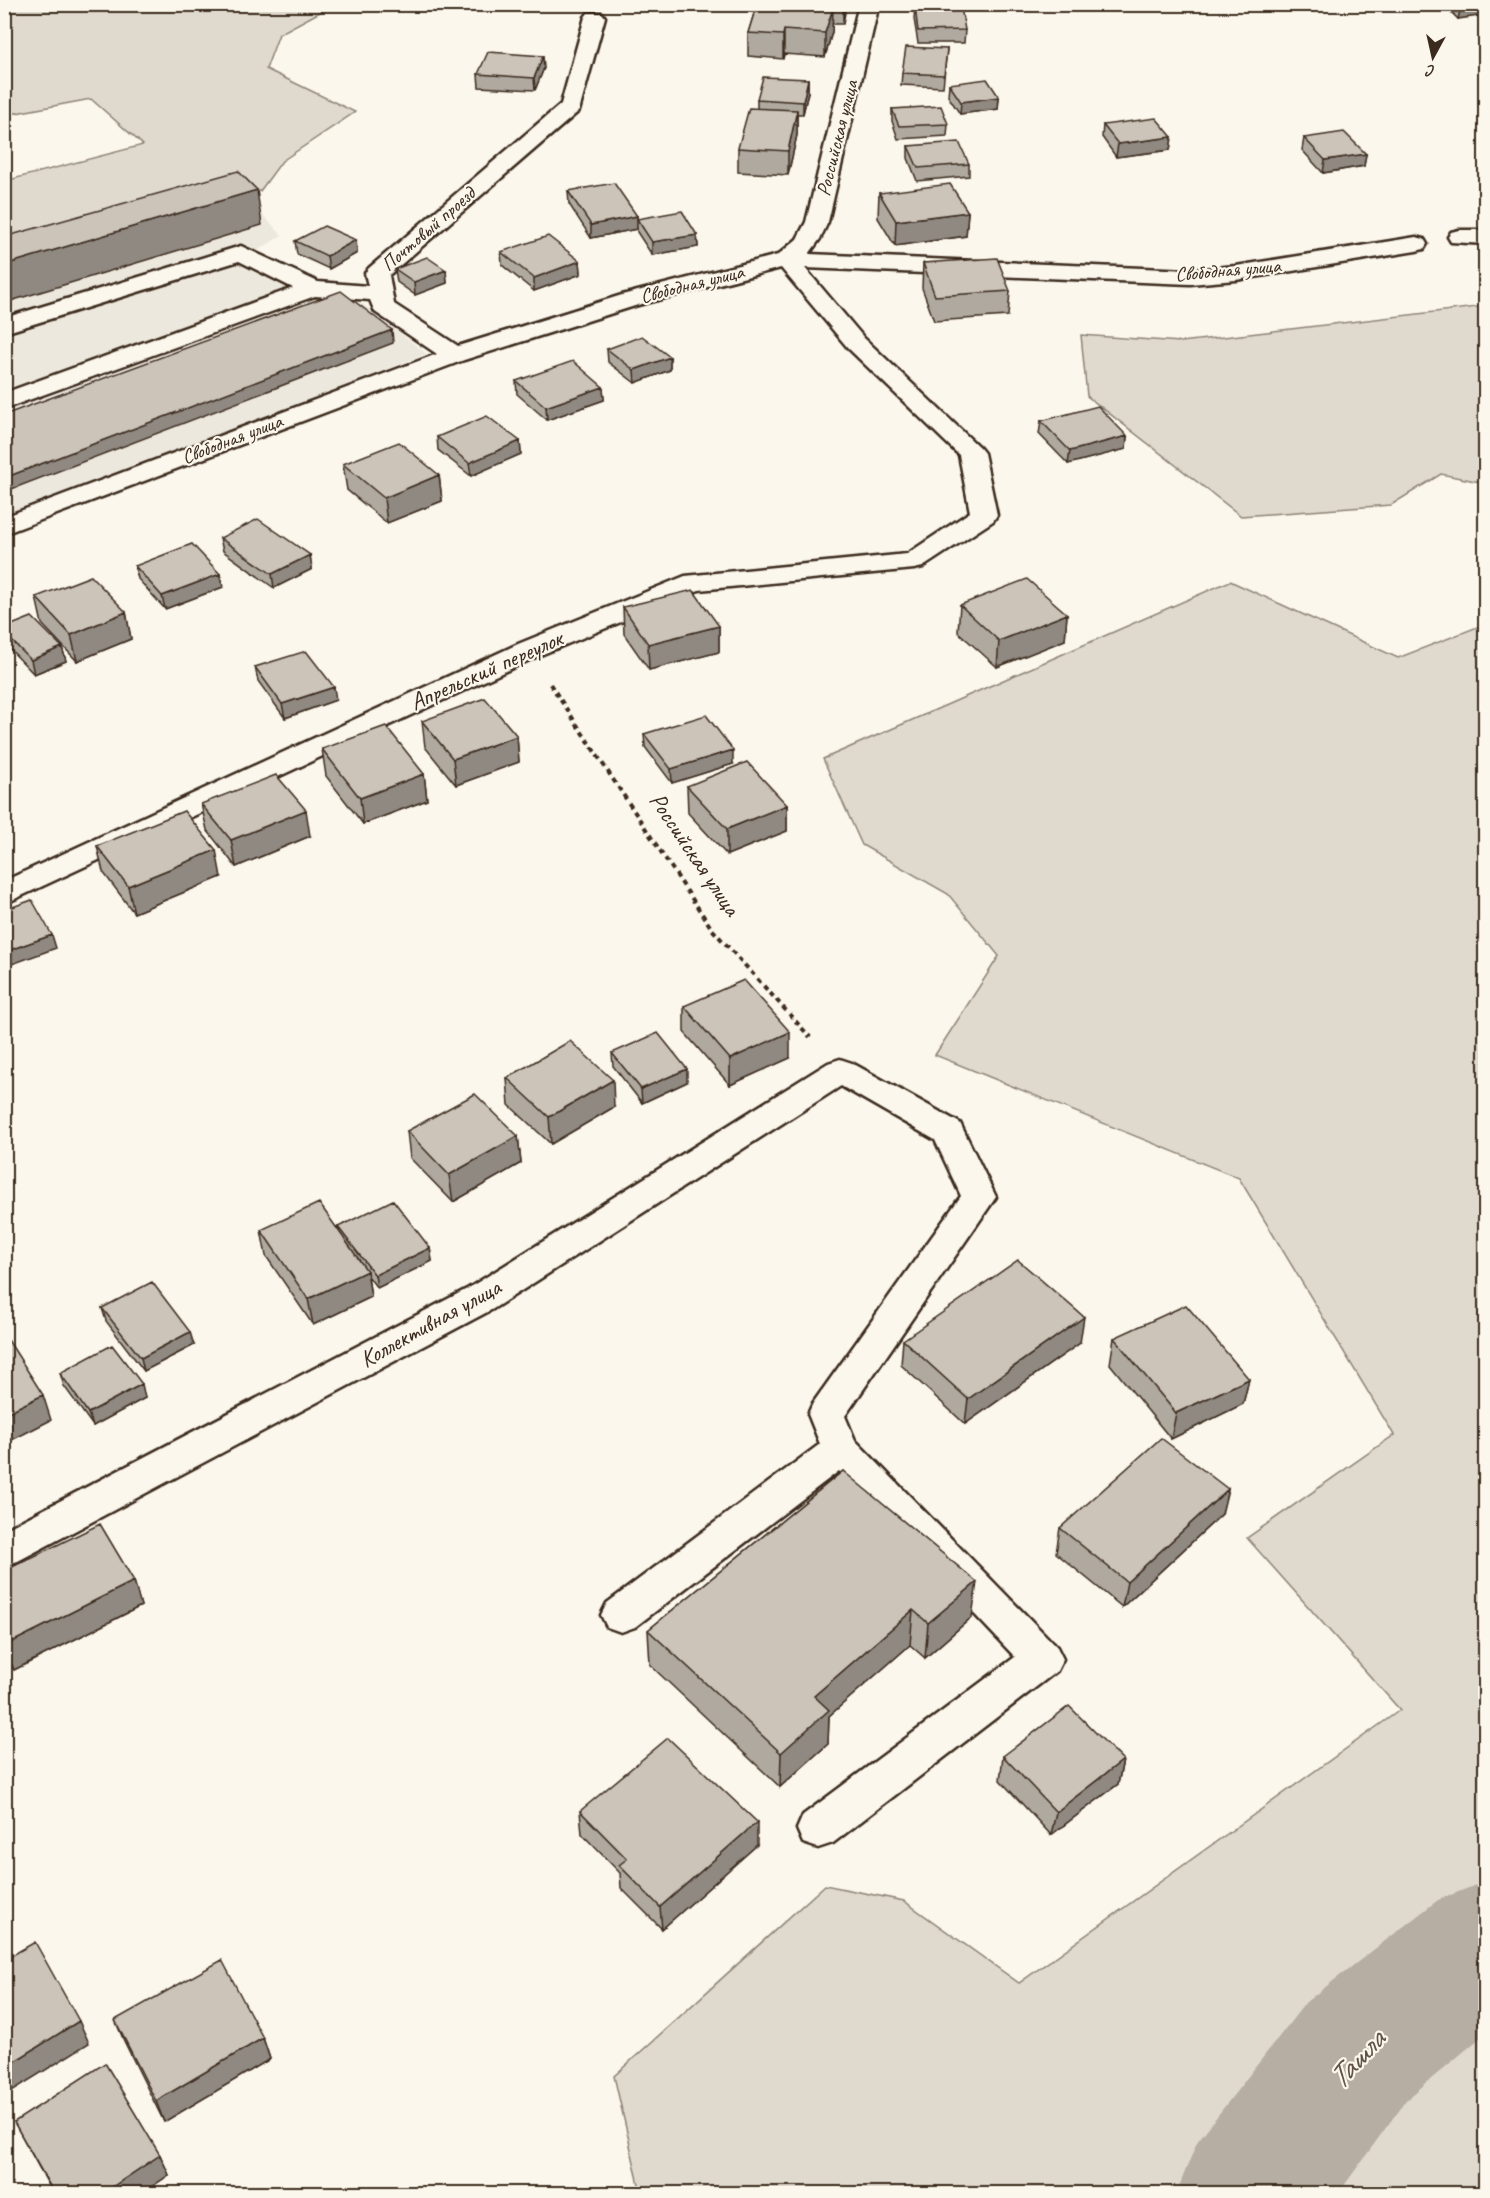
<svg xmlns="http://www.w3.org/2000/svg" width="1490" height="2198" font-family="Caveat,sans-serif">
<style>
.built{fill:#ede8dd}
.green{fill:#dfd9ce;stroke:#8d8276;stroke-width:1.5}
.lines{fill:none;stroke-linecap:round;stroke-linejoin:round}
.river{fill:#b6aea2;fill-rule:evenodd}
.minor-casing{stroke:#3b2a1e;stroke-width:5}
.path{stroke:#3b2a1e;stroke-width:4;stroke-dasharray:5 4.5;stroke-linecap:butt}
.minor{fill:#fbf7ec;fill-rule:evenodd}
.wall{fill:#afa99f;stroke:#3b2a1e;stroke-width:1.5}
.shaded-wall{fill:#8f8982;stroke:#3b2a1e;stroke-width:1.5}
.building{fill:#ccc4b9;stroke:#3b2a1e;stroke-width:1.5}
.labels{text-anchor:middle;dominant-baseline:central;stroke-width:4.5;stroke-linejoin:round;paint-order:stroke}
.far-street-label{font-size:20px;fill:#3b2a1e;stroke:#fbf7ec}
.street-label{font-size:24px;fill:#3b2a1e;stroke:#fbf7ec}
.near-water-label{font-size:32px;font-style:italic;fill:#605246;stroke:#fbf7ec}
</style>
<rect width="100%" height="100%" fill="#fbf7ec"/>
<filter id="ink" filterUnits="userSpaceOnUse"><feTurbulence type="fractalNoise" baseFrequency=".0167" numOctaves="2"/><feDisplacementMap in="SourceGraphic" scale="12" xChannelSelector="R" yChannelSelector="G"/><feConvolveMatrix kernelMatrix="1 2 1 2 8 2 1 2 1" color-interpolation-filters="sRGB"/></filter>
<g filter="url(#ink)">
<path class="built" d="M246,198l36,37 -40,26 75,37 46,6 64,50 -422,163v-249z"/>
<path class="green" d="M5,4l328,1 -54,29 -13,35 89,43 -73,49 -22,30 -255,55v-65l138,-36 -52,-46 -86,16z
M1485,306v177l-44,-9 -50,31 -150,11 -154,-120 -6,-61 100,7z
M1230,581l168,77 87,-34v1569h-844l-27,-117 211,-191 79,16 115,82 381,-273 -153,-172 147,-103 -155,-257 -304,-123 64,-99 -51,-62 -86,-49 -39,-86z"/>
<g class="lines">
<path class="river" d="M1486,1881v152l-80,67 -68,94h-162l21,-52 109,-140 132,-102z"/>
<g class="minor-casing">
<path id="minor" d="M859,4h20l-51,218 -8,17 -11,15 381,16 46,-4 180,-29 8,2 3,5 -3,5 -8,2 -180,29 -46,4 -385,-16 59,70 116,110 4,5 13,62 -4,6 -70,46 -9,2 -215,21 -161,66 -534,248v-23l514,-237 167,-68 222,-22 63,-42 -11,-57 -111,-107 -67,-80 -143,37 -174,55 -460,174v-17l433,-163 -62,-42 -5,-12 -55,-4 -311,113v-16l289,-105 -54,-27 -235,72v-15l237,-72 77,36 50,4 -3,-13 4,-5 192,-164 24,-87 3,-4h14l3,4 -26,94 -190,164 5,29 64,42 164,-51 156,-40 19,-16 9,-17z
M1459,230h27v14l-35,-2 -3,-5 3,-5z
M840,1059l12,4 108,60 36,74 -151,219 10,24 202,207 6,12 -6,12 -224,172 -15,5 -15,-5 -6,-14 6,-14 212,-158 -176,-186 -204,156 -14,5 -14,-5 -6,-12 6,-12 213,-159 -12,-30 5,-11 148,-207 -26,-56 -94,-54 -348,223 -475,252 -14,4v-35l463,-241 361,-226z"/>
</g>
<path class="path" d="M550,684l162,245 98,108"/>
<use href="#minor" class="minor"/>
</g>
<path class="wall" d="M757,4h88v9l-2,11h-11v8l-7,25 -41,-3 -1,5 -35,-3v-23z
M965,4h46l-1,3 -44,2z
M1443,4h42l-27,15z
M915,7l50,23 -1,13h-46l-4,-24z
M947,49l-4,38 -42,-2 1,-12z
M544,68l-9,22 -56,-3 -1,-13z
M808,79v13l-5,22h-6v21l-9,40 -50,-3v-24l19,-40v-9z
M949,84l50,13 -1,12 -38,5 -12,-18z
M892,109l56,15 -1,12 -49,3 -6,-18z
M1103,125l69,12 -2,13 -54,7 -14,-20z
M1304,138l62,16 -2,12 -41,7 -21,-23z
M908,146l61,18v12l-52,5 -9,-23z
M568,191l69,25v3l60,16 1,12 -46,8 -15,-23v-3l-46,9 -22,-34z
M879,193l89,19 -2,24 -71,10 -17,-28z
M356,240l1,13 -28,16 -32,-15 -2,-13z
M501,252l79,9 1,13 -47,17 -32,-26z
M923,263l87,28 -2,25 -74,5 -12,-33z
M395,269l51,1 1,13 -32,12 -18,-13z
M607,349l63,8v13l-35,13 -27,-21z
M516,381l87,6 1,13 -57,20 -30,-26z
M1041,421l86,15 -1,13 -58,15 -29,-30z
M437,437l83,4 1,13 -50,22 -33,-26z
M343,464l96,11 3,26 -55,22 -40,-33z
M220,538l90,17 2,14 -38,19 -51,-37z
M135,566l85,8 3,13 -58,22 -27,-30z
M36,597l90,15 5,27 -54,22 -35,-37z
M960,605l107,9 -2,26 -68,27 -39,-35z
M623,607l96,19v26l-70,18 -25,-36z
M4,628l58,19 4,14 -32,13 -30,-31z
M255,667l81,33 -51,18 -27,-37z
M422,721l95,15 2,26 -63,23 -31,-38z
M644,734l89,30 -61,19 -27,-36z
M322,749l102,25 3,26 -64,24 -37,-48z
M687,786l100,19v26l-60,24 -39,-42z
M201,804l109,32 -74,31 -29,-37z
M97,846l124,31 -87,36 -31,-41z
M684,1006l106,52 -60,27 -46,-53z
M612,1053l75,29 -45,21 -29,-37z
M507,1078l107,29 -63,37 -42,-39z
M407,1131l111,5 3,27 -68,39 -43,-44z
M338,1227l92,21 2,13 -55,27 -9,-12 3,21 -58,28 -47,-69 -5,-26 78,1z
M102,1308l92,37 -50,26 -38,-50z
M1114,1338l135,41 -6,25 -72,35 -61,-75z
M903,1340l177,3 -115,81 -64,-59z
M60,1373l85,25 -52,28 -29,-40z
M843,1471l129,146 -47,41 -15,-13 -81,71 -1,28 -48,43 -130,-122 -2,-35z
M1222,1514l-100,93 -66,-54 4,-25z
M4,1571l130,10 7,25 -127,64 -10,-18z
M1003,1756l120,4 -5,24 -67,51 -51,-55z
M580,1811l177,34 -95,84 -41,-41 -1,-15 -38,-39z
M115,2020l148,18 7,21 -106,63 -40,-81z
M14,2122l146,33 9,20 -27,18h-89z"/>
<path class="shaded-wall" d="M843,4h2l-2,20z
M1476,4h9v11l-27,4 3,-12z
M833,8l-1,24 -7,25v-24z
M784,30v24l-1,5v-24z
M543,56l1,12 -9,22 -1,-12z
M808,79v13l-5,22v-12z
M999,97l-1,12 -38,5 1,-12z
M797,110v25l-9,40v-24z
M1172,137l-2,13 -54,7 2,-13z
M1366,154l-2,12 -41,7 2,-13z
M257,190l5,35 -258,78v-38z
M968,212l-2,24 -71,10 1,-25z
M637,216v13l-46,9v-13z
M697,235l1,12 -46,8v-13z
M356,240l1,13 -28,16 -2,-13z
M580,261l1,13 -47,17v-13z
M446,270l1,13 -32,12 -1,-13z
M392,330l1,13 -389,149v-14z
M670,357v13l-35,13 -1,-13z
M603,387l1,13 -57,20 -1,-13z
M1127,436l-1,13 -58,15 2,-13z
M520,441l1,13 -50,22 -2,-13z
M439,475l3,26 -55,22 -3,-25z
M310,555l2,14 -38,19 -2,-14z
M220,574l3,13 -58,22 -3,-13z
M126,612l5,27 -54,22 -6,-26z
M1067,614l-2,26 -68,27 2,-26z
M719,626v26l-70,18 -1,-26z
M62,647l4,14 -32,13 -3,-14z
M334,687l2,13 -51,18 -3,-14z
M517,736l2,26 -63,23 -3,-26z
M733,750v14l-61,19 -1,-14z
M424,774l3,26 -64,24 -3,-26z
M787,805v26l-60,24v-26z
M306,810l4,26 -74,31 -5,-27z
M216,850l5,27 -87,36 -6,-27z
M52,935l4,13 -52,19v-15z
M790,1032v26l-60,27v-26z
M687,1069v13l-45,21 -1,-14z
M613,1080l1,27 -63,37 -2,-27z
M518,1136l3,27 -68,39 -4,-27z
M430,1248l2,13 -55,27 -2,-13z
M367,1271l4,26 -58,28 -5,-26z
M1084,1317l-4,26 -115,81 3,-25z
M190,1332l4,13 -50,26 -3,-13z
M1249,1379l-6,25 -72,35 5,-26z
M142,1384l3,14 -52,28 -5,-13z
M43,1395l8,25 -47,24v-30z
M1228,1489l-6,25 -100,93 5,-25z
M134,1581l7,25 -127,64 -10,-24z
M977,1582l-5,35 -47,41 3,-35z
M913,1610l-3,35 -81,71 -1,28 -48,43 1,-34 33,-57z
M1123,1760l-5,24 -67,51 5,-23z
M757,1822v23l-95,84 -2,-22z
M79,2021l10,22 -85,53v-28z
M263,2038l7,21 -106,63 -8,-21z
M160,2155l9,20 -27,18h-39z"/>
<path class="building" d="M757,4h17l59,4 -8,25 -41,-3 -1,5 -35,-2z
M1459,4h17l-15,3z
M915,7h46l4,23 -47,1z
M906,47l41,2 -3,26 -42,-2z
M488,52l55,4 -9,22 -56,-4z
M763,77l45,2 -5,23 -46,-3z
M987,79l12,18 -38,5 -12,-18z
M941,106l7,18 -49,2 -7,-17z
M749,108l48,2 -9,41 -50,-3z
M1156,118l16,19 -54,7 -15,-19z
M1344,132l22,22 -41,6 -21,-22z
M959,142l10,22 -51,4 -10,-22z
M238,171l19,19 -253,75v-28z
M614,183l23,33 -46,9 -23,-34z
M950,184l18,28 -72,9 -17,-28z
M682,211l15,24 -45,7 -15,-23z
M324,226l32,14 -29,16 -32,-15z
M548,236l32,25 -46,17 -33,-26z
M427,257l19,13 -32,12 -19,-13z
M997,258l13,33 -75,5 -12,-33z
M341,291l51,39 -388,148v-63z
M642,336l28,21 -36,13 -27,-21z
M573,361l30,26 -57,20 -30,-26z
M1098,406l29,30 -57,15 -29,-30z
M487,416l33,25 -51,22 -32,-26z
M399,442l40,33 -55,23 -41,-34z
M258,519l52,36 -38,19 -52,-36z
M192,544l28,30 -58,22 -27,-30z
M91,576l35,36 -55,23 -35,-38z
M1027,579l40,35 -68,27 -39,-36z
M693,590l26,36 -71,18 -25,-37z
M32,617l30,30 -31,13 -27,-27v-5z
M306,651l28,36 -52,17 -27,-37z
M485,698l32,38 -64,23 -31,-38z
M706,715l27,35 -62,19 -27,-35z
M386,726l38,48 -64,24 -38,-49z
M747,762l40,43 -60,24 -40,-43z
M276,775l30,35 -75,30 -30,-36z
M184,811l32,39 -88,36 -31,-40z
M32,900l20,35 -48,17v-42z
M744,980l46,52 -60,27 -46,-53z
M658,1033l29,36 -46,20 -29,-36z
M570,1041l43,39 -64,37 -42,-39z
M475,1094l43,42 -69,39 -42,-44z
M393,1200l37,48 -55,27 -37,-48z
M319,1203l48,68 -59,28 -47,-69z
M1018,1260l66,57 -116,82 -65,-59z
M152,1282l38,50 -49,26 -39,-50z
M1186,1305l63,74 -73,34 -62,-75z
M8,1340l35,55 -39,19v-73z
M112,1345l30,39 -54,29 -28,-40z
M1161,1438l67,51 -101,93 -67,-54z
M843,1471l134,111 -49,41 -15,-13 -99,86 15,14 -48,43 -133,-123z
M100,1524l34,57 -130,65v-75z
M1069,1706l54,54 -67,52 -53,-56z
M668,1738l89,84 -97,85 -41,-42 8,-6 -47,-48z
M35,1942l44,79 -75,47v-108z
M222,1960l41,78 -107,63 -41,-81z
M105,2063l55,92 -57,38h-49l-40,-71z"/>
</g>
<g class="labels">
<g class="far-street-label">
<text transform="translate(837 138) rotate(-76)">Российская улица</text>
<text transform="translate(428 229) rotate(-41)">Почтовый проезд</text>
<text transform="translate(1228 270) rotate(-5)">Свободная улица</text>
<text transform="translate(692 284) rotate(-14)">Свободная улица</text>
<text transform="translate(232 439) rotate(-21)">Свободная улица</text>
</g>
<g class="street-label">
<text transform="translate(486 670) rotate(-24)">Апрельский переулок</text>
<text transform="translate(695 854) rotate(56)">Российская улица</text>
<text transform="translate(430 1323) rotate(-29)">Коллективная улица</text>
</g>
<g class="near-water-label">
<text transform="translate(1356 2059) rotate(-47)">Ташла</text>
</g>
</g>
<rect width="1490" height="2198" fill="none" stroke="#fbf7ec" stroke-width="24"/>
<rect x="12" y="12" width="1466" height="2174" fill="none" stroke="#3b2a1e" stroke-width="2" filter="url(#ink)"/>
<g transform="translate(1433 57) rotate(188)" stroke="#fbf7ec" stroke-width="4.5" paint-order="stroke">
<path d="M0-4.5L10 22L0 15L-10 22Z" fill="#3b2a1e"/>
<text y="-9" font-size="16" font-weight="bold" text-anchor="middle" fill="#3b2a1e">С</text>
</g>
</svg>
